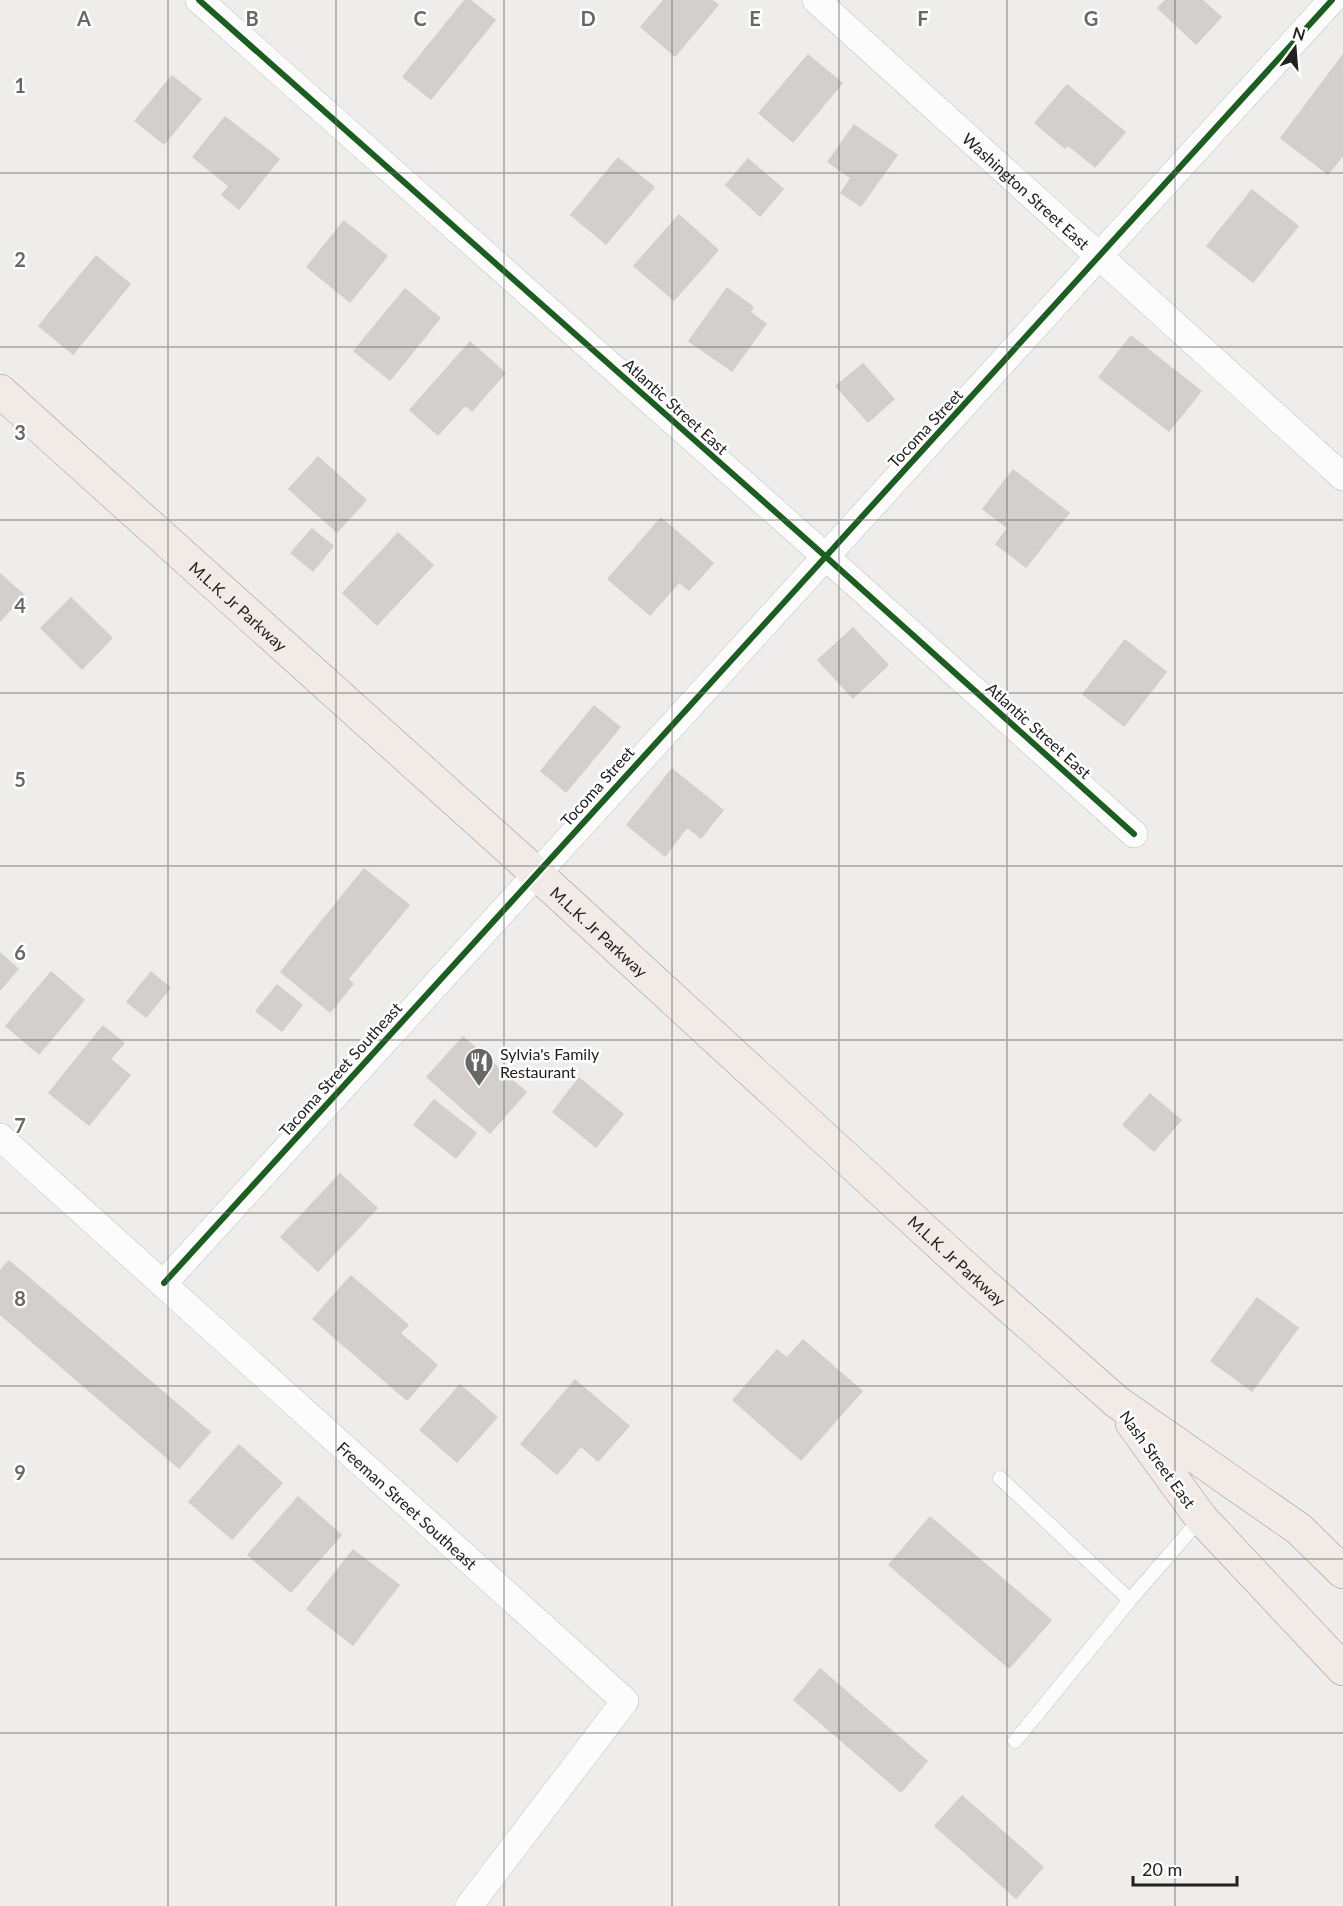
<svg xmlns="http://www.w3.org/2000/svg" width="1343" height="1906" font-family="Lato,sans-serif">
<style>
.building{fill:#d2cfcd;stroke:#d2cecc;stroke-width:1.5}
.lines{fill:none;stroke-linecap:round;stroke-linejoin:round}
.lane-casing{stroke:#c2c2c1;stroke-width:15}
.street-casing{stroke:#c2c2c1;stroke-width:28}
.primary-casing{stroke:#a59388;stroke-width:34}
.lane{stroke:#fdfcfc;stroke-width:14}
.street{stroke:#fdfcfc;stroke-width:27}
.primary{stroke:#f2eae7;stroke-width:33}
.cycleway-casing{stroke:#fff;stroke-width:10}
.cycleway{stroke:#1b5e20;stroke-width:6}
.grid{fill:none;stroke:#696868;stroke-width:1.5;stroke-opacity:0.55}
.labels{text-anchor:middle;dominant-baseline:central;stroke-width:5;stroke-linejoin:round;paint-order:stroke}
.street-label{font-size:16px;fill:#212121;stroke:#fff}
.poi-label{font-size:16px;fill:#212121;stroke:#fff;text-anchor:start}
.grid-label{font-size:20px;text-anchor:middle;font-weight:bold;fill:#696868;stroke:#fff;stroke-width:5;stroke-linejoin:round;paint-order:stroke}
</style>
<rect width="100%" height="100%" fill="#efedeb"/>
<path class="building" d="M465,0h5l25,20 -64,79 -28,-22z
M664,0h47l7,5 -43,51 -34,-29z
M1166,0h36l19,17 -25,27 -38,-36z
M808,55l34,28 -49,59 -34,-29z
M1343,55v100l-15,19 -47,-36z
M172,76l29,23 -37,45 -29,-23z
M1067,85l58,47 -30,35 -27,-22 -3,3 -30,-25z
M225,117l54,42 -40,50 -17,-14 7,-9 -36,-29z
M854,125l43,30 -36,51 -20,-13 10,-15 -23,-16z
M618,158l36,29 -48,57 -35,-29z
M748,159l35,30 -23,27 -34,-31z
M1252,190l46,36 -45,56 -46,-36z
M679,215l39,35 -44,50 -40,-34z
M344,221l43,35 -37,46 -43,-35z
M96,256l34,28 -57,70 -34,-28z
M727,288l26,19 -3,5 16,12 -34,47 -43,-30z
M405,289l35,29 -50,62 -36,-29z
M1131,336l70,55 -32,40 -70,-54z
M470,342l35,31 -33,38 -7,-6 -27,30 -28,-25z
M863,364l31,35 -26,23 -32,-36z
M318,457l48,43 -29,32 -48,-43z
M1013,470l56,43 -43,54 -30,-23 12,-16 -25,-19z
M661,518l52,45 -24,27 -10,-8 -29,33 -42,-36z
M312,529l21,17 -20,25 -22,-18z
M398,533l35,32 -56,60 -34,-32z
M0,574l24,21 -24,26z
M71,598l41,40 -30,31 -41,-41z
M853,628l35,37 -35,33 -35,-38z
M1125,640l41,32 -42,54 -41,-32z
M594,706l26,21 -54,65 -25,-21z
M672,769l51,41 -22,28 -14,-11 -22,29 -38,-31z
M364,869l45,36 -61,74 5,5 -23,28 -49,-40z
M0,953l18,16 -18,21z
M51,972l33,28 -45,54 -33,-28z
M151,972l19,16 -24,29 -19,-15z
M277,985l25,20 -20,26 -26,-20z
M103,1026l21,17 -14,16 20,16 -41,50 -40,-32z
M463,1037l63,55 -36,41 -63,-56z
M579,1078l44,36 -27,33 -43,-35z
M1150,1094l31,26 -27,31 -31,-26z
M434,1100l42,33 -20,25 -42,-33z
M340,1174l37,34 -59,63 -37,-34z
M9,1261l201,171 -31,36 -179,-154v-43z
M351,1276l57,49 -8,8 37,32 -30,35 -94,-81z
M1257,1298l41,30 -46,63 -41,-30z
M803,1340l59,51 -61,69 -68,-60 44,-50 10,8z
M575,1380l54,46 -31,35 -17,-15 -24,28 -36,-30z
M460,1385l37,32 -40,45 -37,-32z
M239,1445l43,38 -50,56 -43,-37z
M298,1497l43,38 -50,57 -43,-37z
M930,1517l121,103 -42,48 -120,-103z
M353,1550l46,35 -46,60 -46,-36z
M820,1669l107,92 -26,31 -107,-92z
M962,1796l81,71 -27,31 -81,-72z"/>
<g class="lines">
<g class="lane-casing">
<path id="lane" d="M1000,1478l130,122
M1015,1741l115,-141 71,-82"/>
</g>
<g class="street-casing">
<g id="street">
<path d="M199,0l626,556 309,278"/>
<path id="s1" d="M816,0l527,477"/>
<path id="s2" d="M0,1137l625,564 -156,205"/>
<path d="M164,1283c388,-429 781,-853 1168,-1283"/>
</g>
</g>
<g class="primary-casing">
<g id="primary">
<path id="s3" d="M0,391l536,482 434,399 147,130 182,127 44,43"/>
<path d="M1132,1423l69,95 142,151"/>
</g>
</g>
<use href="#lane" class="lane"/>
<use href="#street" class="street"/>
<use href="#primary" class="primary"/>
<g class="cycleway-casing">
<path id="cycleway" d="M199,0l626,556 309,278
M164,1283c388,-429 781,-853 1168,-1283"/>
</g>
<use href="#cycleway" class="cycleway"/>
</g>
<path class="grid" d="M168,0v1906M336,0v1906M504,0v1906M672,0v1906M839,0v1906M1007,0v1906M1175,0v1906M0,173h1343M0,347h1343M0,520h1343M0,693h1343M0,866h1343M0,1040h1343M0,1213h1343M0,1386h1343M0,1559h1343M0,1733h1343"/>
<defs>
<g id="restaurant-pin" transform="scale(1.5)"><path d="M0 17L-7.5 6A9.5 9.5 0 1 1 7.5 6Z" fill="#696868" stroke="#fff"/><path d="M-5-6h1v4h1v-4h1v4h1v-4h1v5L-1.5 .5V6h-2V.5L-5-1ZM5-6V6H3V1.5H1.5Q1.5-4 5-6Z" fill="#fff"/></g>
</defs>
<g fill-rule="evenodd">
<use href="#restaurant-pin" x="479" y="1062"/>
</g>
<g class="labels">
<g class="street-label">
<text stroke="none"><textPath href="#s1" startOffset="284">Washington Street East</textPath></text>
<text transform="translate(676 406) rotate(42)">Atlantic Street East</text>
<text transform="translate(925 428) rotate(-47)">Tocoma Street</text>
<text stroke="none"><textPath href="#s3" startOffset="321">M.L.K. Jr Parkway</textPath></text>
<text transform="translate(1039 730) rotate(42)">Atlantic Street East</text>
<text transform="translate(597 786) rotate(-48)">Tocoma Street</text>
<text stroke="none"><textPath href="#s3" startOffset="807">M.L.K. Jr Parkway</textPath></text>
<text transform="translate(340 1069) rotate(-48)">Tacoma Street Southeast</text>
<text stroke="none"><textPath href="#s3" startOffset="1293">M.L.K. Jr Parkway</textPath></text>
<text transform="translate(1158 1459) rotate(54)">Nash Street East</text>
<text stroke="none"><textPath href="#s2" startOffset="549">Freeman Street Southeast</textPath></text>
</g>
<g class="poi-label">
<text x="500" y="1053">Sylvia's Family<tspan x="500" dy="18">Restaurant</tspan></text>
</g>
</g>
<g class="grid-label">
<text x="84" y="26">A</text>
<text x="252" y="26">B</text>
<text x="420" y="26">C</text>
<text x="588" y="26">D</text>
<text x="755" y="26">E</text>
<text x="923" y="26">F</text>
<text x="1091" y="26">G</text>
<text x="20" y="93">1</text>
<text x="20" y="267">2</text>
<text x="20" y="440">3</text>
<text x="20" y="613">4</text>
<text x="20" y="787">5</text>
<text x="20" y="960">6</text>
<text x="20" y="1133">7</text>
<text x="20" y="1306">8</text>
<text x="20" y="1480">9</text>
</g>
<g transform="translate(1295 48) rotate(16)" stroke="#ffffff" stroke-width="4.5" paint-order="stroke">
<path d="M0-4.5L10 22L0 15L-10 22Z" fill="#212121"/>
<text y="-9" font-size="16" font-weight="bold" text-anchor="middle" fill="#212121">N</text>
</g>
<path d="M1133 1876v9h104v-9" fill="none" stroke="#212121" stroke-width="3"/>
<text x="1142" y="1876" font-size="18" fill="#212121" stroke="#ffffff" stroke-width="4.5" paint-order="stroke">20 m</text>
</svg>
